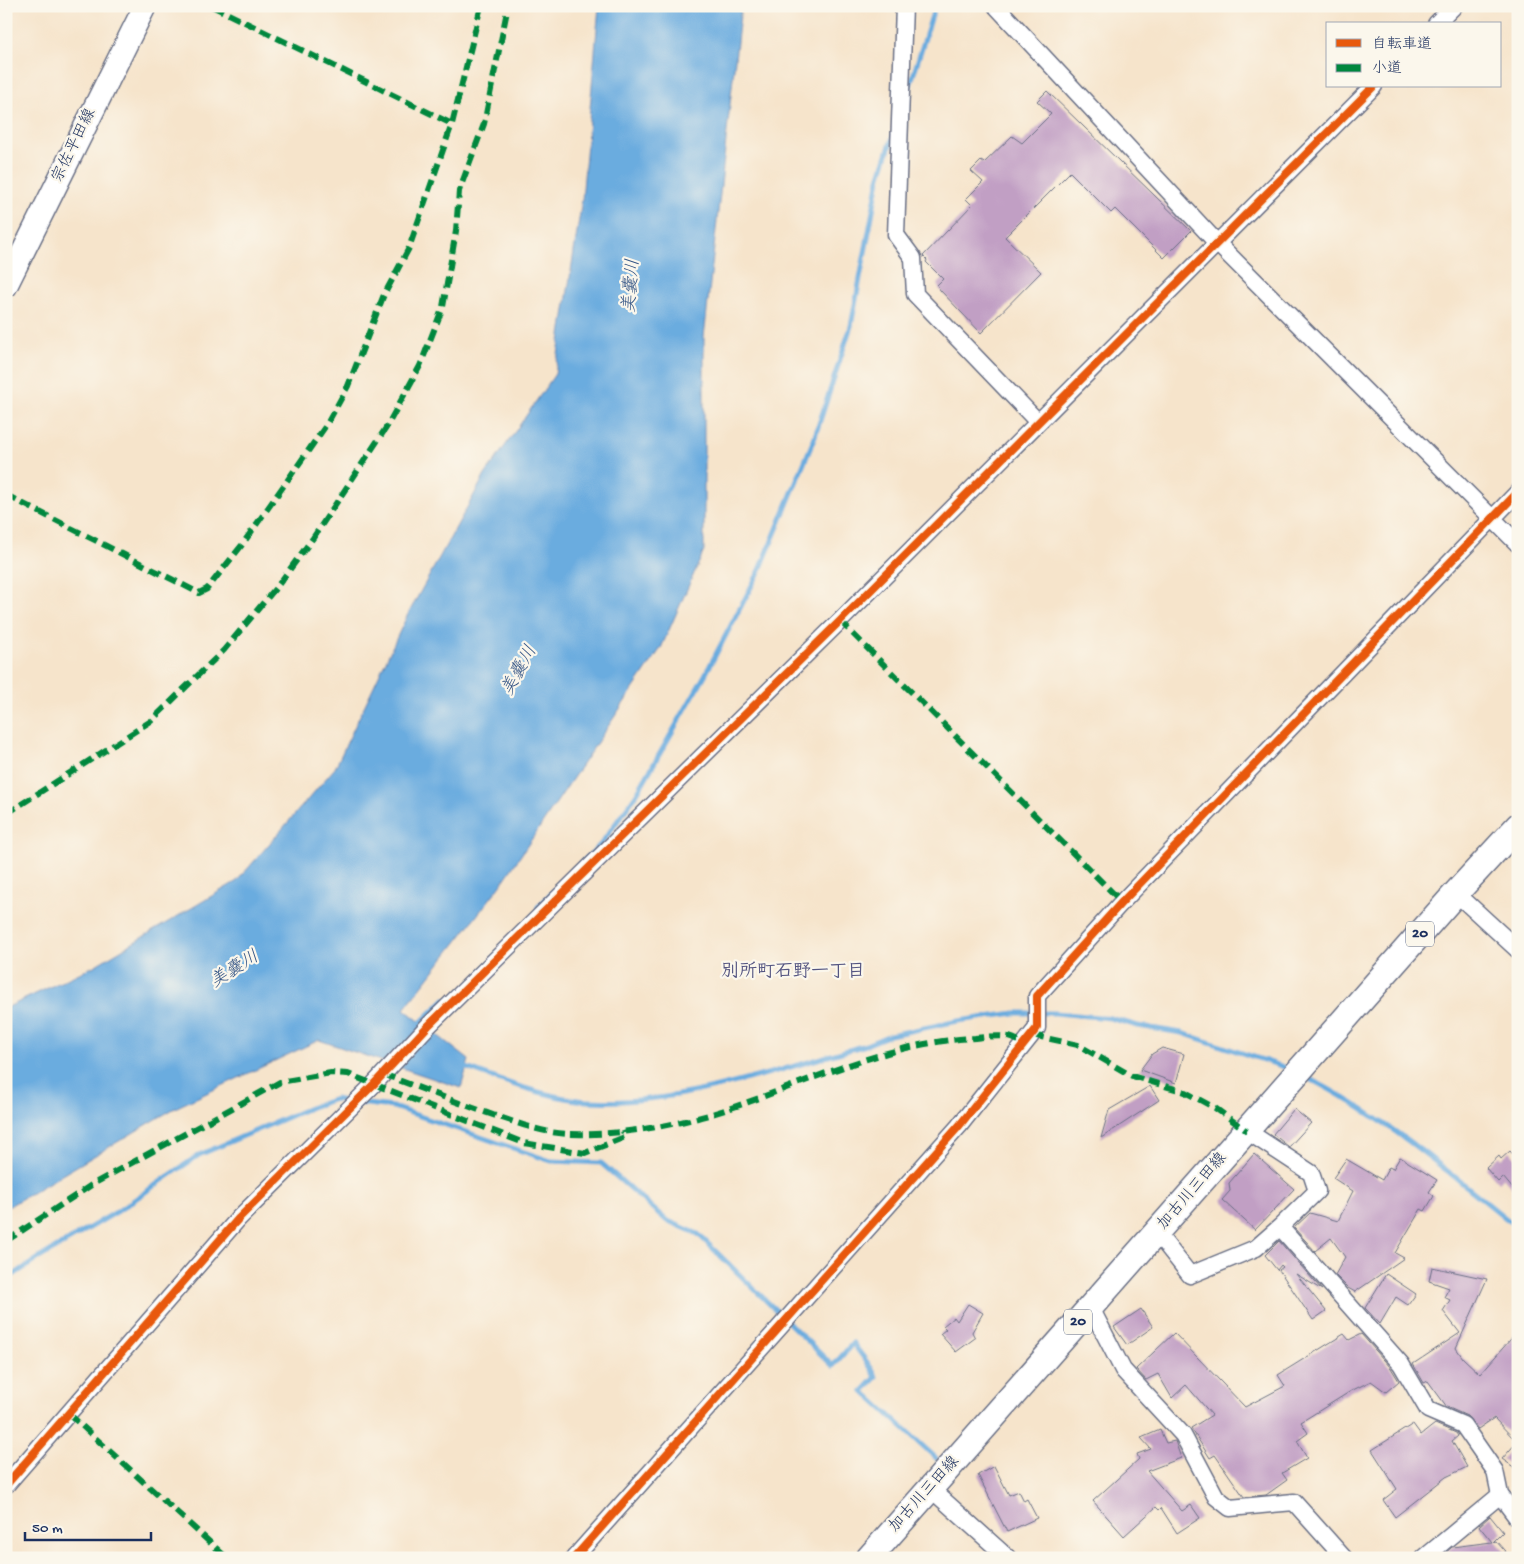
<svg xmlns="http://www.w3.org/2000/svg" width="1524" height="1564" font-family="'Gochi Hand','Klee One',sans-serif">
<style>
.water{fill:#6bacdf;stroke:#436e9e}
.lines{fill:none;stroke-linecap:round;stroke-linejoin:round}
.stream{stroke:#6bacdf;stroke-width:5}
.building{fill:#c19fc4}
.street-casing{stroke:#686e84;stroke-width:19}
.secondary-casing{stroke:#686e84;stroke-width:25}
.primary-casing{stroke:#686e84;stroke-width:28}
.street{stroke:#fff;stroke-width:16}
.secondary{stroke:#fff;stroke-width:22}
.primary{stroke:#fff;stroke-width:25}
.quiet{stroke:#00873e;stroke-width:6;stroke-dasharray:12 6;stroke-linecap:butt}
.cycleway-casing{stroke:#fbf7ec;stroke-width:11}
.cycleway{stroke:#e8590c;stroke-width:8}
.labels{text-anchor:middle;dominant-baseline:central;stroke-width:4.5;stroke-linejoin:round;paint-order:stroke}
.shield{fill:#fbf7ec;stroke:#5e6b89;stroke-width:1}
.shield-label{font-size:15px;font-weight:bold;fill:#1b2f5e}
.street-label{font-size:16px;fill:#1b2f5e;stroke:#fbf7ec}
.water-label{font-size:18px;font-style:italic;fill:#335485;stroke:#fbf7ec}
.neighbourhood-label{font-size:18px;font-weight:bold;fill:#555682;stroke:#fbf7ec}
</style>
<rect width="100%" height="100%" fill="#fbf7ec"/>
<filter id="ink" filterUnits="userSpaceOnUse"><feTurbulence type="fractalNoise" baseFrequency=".02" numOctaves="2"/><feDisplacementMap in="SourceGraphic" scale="10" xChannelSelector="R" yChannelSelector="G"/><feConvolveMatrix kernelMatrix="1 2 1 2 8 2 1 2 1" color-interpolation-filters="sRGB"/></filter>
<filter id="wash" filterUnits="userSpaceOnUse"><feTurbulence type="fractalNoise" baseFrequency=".0096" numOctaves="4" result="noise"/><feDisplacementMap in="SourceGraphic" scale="20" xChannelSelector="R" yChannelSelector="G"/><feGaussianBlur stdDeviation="1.12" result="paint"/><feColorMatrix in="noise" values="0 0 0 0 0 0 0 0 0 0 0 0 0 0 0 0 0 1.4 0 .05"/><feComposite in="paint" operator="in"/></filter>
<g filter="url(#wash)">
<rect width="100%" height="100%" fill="#f6e4cb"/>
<path class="water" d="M599,6h142l-37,331v214l-43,97 -161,238 -96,123 65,51 -8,28 -142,-48 -144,68 -169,100v-200l88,-42 143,-85 98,-113 72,-152 78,-141 70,-101 27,-174z"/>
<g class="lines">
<path class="stream" d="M907,95l28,-89
M538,907l63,-63 35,-49 69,-120 55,-105 54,-131 37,-113 28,-147 14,-43
M417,1026l28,-27
M462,1066c37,14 85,32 125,35 94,5 190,-31 279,-56l24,-10 68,-14 57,-8h40l55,5 28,8 44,7 108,36
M1304,1076c79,39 146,97 214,152
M359,1103l34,4 158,54 50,2 65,57 32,14 135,132 20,-23c8,12 17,21 23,34l-13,14 73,67
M6,1280l33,-22 79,-47 81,-56 110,-47 26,-9 16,3"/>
</g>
<g id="blocks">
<path class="building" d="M1047,91l144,140 -27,27 -49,-49 -4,4 -41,-41 -65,65 36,35 -60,61 -41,-43 -3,-5 6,-6 -17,-17 1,-2 -4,-4 49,-51 -6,-6 17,-17 -12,-11 10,-10 3,2 28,-27 10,7 29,-29 -14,-13z
M1162,1048l22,6 -8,29 -36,-13 12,-16z
M1150,1086l9,14 -58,38 8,-28z
M1294,1109l17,14 -22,24 -16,-13z
M1510,1151l8,9v35l-15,-18 -5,5 -12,-14 13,-12 2,3z
M1254,1154l40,35 -39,41 -33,-30 8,-9 -1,-8z
M1400,1157l37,23 -8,12 5,4 -9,15 -4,-2 -26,44 9,5 -49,34 -7,-4 -13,-13 10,-18 -14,-19 -16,13 -21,-23 16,-15 28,8 15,-30 -20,-13 13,-19 36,21 7,-13 4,2z
M1279,1241l43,49 -26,-16 30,37 -13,9 -34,-50 4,-3 -2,-2 -4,5 -12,-15z
M1432,1267l55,12 -31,69 7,10 17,16 38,-43v139l-16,-11 15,-17 -23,-24 -16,11 -11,-13 -20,-9 -19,-26 -4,2 -11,-19 47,-31 -17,-22 7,-11 -6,-3 5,-9 -20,-7z
M1386,1274l30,20 -8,11 -12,-8 -16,27 -15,-16z
M968,1304l15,9 -11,19 3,6 -19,14 -16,-18 6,-5 -3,-3 11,-9 3,4z
M1141,1309l12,18 -26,18 -13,-18z
M1174,1333l71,74 40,-21 -7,-11 66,-41 5,6 12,-6 30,34 8,13 -13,11 -15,-11 -20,10 -50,31 7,11 -11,8 10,17 -25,15 5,7 -21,15 -22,2 -29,-42 -5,3 -19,-30 21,-13 -26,-30 -14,13 -14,-24 -12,6 -10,-11z
M1413,1424l8,11 14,-11 21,9 2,3 -6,5 15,26 -21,10 -51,40 -12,-17 14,-11 -25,-39z
M1160,1430l6,13 9,-2 6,17 -34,13 35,40 9,-6 9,13 -23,15 -16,-25 -2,2 -3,-3 -32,29 -31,-35 46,-42 -2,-5 14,-5 -10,-11z
M994,1466l15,29 10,-4 5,10 3,-2 10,19 -30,14 -29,-57z
M1490,1516l13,16 -10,10 3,-1 15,17h-71l12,-11 40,-5 -13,-16z"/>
</g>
</g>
<g filter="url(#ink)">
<use href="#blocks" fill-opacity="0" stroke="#686e84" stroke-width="1"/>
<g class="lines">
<g class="street-casing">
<path id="street" d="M904,6l-8,229 17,23 2,36 123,128
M996,6l222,238 300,300
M1436,24l18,-18
M1456,893l62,57
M1247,1131l64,42 6,18 -37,36 121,137 27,46 35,15 32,46 5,24 18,24
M1157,1233l33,42 66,-27 24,-21
M1091,1308l32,62 60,65 33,62 14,11 64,-6 50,56
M6,1485l233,-267 135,-134 54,-58 412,-405 534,-535
M931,1489l77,69
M574,1558l385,-432 78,-98v-32l85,-94 396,-410
M1424,1558l76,-63"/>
</g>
<g class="secondary-casing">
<path id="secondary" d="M6,286l139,-280"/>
</g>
<g class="primary-casing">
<path id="primary" d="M869,1558l587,-665 62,-67"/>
</g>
<use href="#street" class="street"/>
<use href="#secondary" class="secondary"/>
<use href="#primary" class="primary"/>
<path class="quiet" d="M212,6l240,118
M6,495l193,98 8,-4 35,-44 85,-121 21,-38 35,-89 26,-49 43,-124 29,-118
M840,621l282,281
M6,814l145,-93 73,-71 55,-66 34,-46 73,-110 34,-62 23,-59 13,-76 3,-40 25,-67 24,-118
M1032,1035l46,10 54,31 53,16 30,16 32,23
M383,1074c36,14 73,28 110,41 25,8 49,18 76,19 49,2 110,-9 156,-24 82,-27 162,-68 250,-72 10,-1 23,-3 34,-1 5,1 12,5 17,8
M6,1241l87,-57 187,-102 51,-9 17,1 176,69 61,10 40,-16 -2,-6
M69,1414l158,144"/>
<g class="cycleway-casing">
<path id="cycleway" d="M6,1485l233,-267 135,-134 54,-58 412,-405 534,-535
M574,1558l385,-432 78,-98v-32l85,-94 396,-410"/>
</g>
<use href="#cycleway" class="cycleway"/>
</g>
</g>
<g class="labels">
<g class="shield">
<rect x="1406" y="921.5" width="28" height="25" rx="4"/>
<rect x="1064" y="1309.5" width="28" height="25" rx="4"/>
</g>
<g class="shield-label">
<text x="1420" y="934">20</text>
<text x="1078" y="1322">20</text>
</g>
<g class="street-label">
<text transform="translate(75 146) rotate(-64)">宗佐平田線</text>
<text transform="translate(1193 1192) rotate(-49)">加古川三田線</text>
<text transform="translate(925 1495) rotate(-48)">加古川三田線</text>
</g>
<g class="water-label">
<text transform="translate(632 286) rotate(-85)">美嚢川</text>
<text transform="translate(520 671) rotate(-61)">美嚢川</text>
<text transform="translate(235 970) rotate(-32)">美嚢川</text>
</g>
<g class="neighbourhood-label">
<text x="793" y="972">別所町石野一丁目</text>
</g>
</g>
<rect width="1524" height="1564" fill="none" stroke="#fbf7ec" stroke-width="25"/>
<rect x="1326" y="22" width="175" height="65" fill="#fbf7ec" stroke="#a1a7b3"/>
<rect x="1336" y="39" width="25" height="8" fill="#e8590c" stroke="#a1a7b3"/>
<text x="1372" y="48" font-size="15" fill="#1b2f5e">自転車道</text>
<rect x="1336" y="64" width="25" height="8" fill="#00873e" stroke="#a1a7b3"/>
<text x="1372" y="72" font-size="15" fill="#1b2f5e">小道</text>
<path d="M25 1532v8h126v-8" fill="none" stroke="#1b2f5e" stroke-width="2.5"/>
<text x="32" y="1532" font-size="15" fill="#1b2f5e" stroke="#fbf7ec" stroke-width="4" paint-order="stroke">50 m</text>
</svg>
